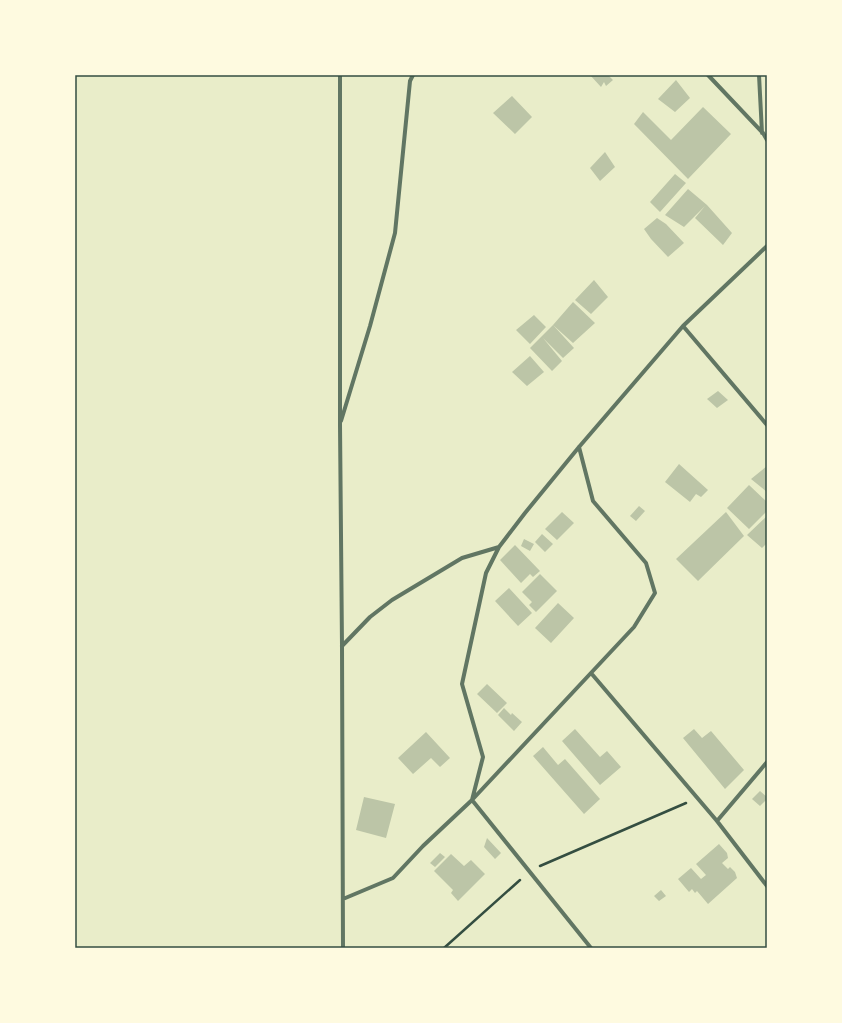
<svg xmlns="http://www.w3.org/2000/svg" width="842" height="1023" font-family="'Asap Condensed',sans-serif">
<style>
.building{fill:#bcc5a7}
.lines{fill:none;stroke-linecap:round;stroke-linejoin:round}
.path{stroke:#344e41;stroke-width:2.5}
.minor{stroke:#617663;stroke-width:4}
.neatline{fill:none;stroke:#344e41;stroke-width:1.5}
</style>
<rect width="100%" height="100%" fill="#e9edc9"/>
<path class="building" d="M590,75h18l5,5 -7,6 -2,-4 -3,5z
M676,80l14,18 -15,14 -17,-13z
M512,96l20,21 -17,17 -22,-21z
M703,107l28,27 -43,45 -54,-55 9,-12 28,28z
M605,152l10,15 -15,14 -10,-13z
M675,174l11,9 -26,29 -10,-10z
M688,189l19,16 25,28 -9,12 -28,-27 10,-12 -21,21 -19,-12z
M657,218l9,6 18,19 -16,14 -17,-18 -7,-10z
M594,280l14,17 -17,17 -16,-14z
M573,302l22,21 -22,20 -20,-18z
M534,315l12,12 -16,17 -14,-14z
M553,325l21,23 -11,10 -20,-20 19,23 -10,10 -22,-23z
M530,356l14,16 -17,14 -15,-14z
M718,391l10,9 -11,8 -10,-9z
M679,464l29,26 -7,7 -5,-3 -6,8 -25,-20z
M767,466v26l-16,-13z
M749,485l18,17v9l-18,18 -22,-21z
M639,506l6,5 -9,10 -6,-5z
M562,512l12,11 -17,17 -12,-11z
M726,512l18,24 -46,45 -22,-22z
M767,516v27l-5,5 -15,-13z
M542,534l11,10 -8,8 -10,-10z
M524,539l10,5 -4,7 -9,-5z
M515,545l25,26 -7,6 -3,-3 -9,9 -21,-23z
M540,574l17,17 -21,21 -7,-7 3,-3 -10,-10z
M509,588l23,25 -14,13 -23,-25z
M558,603l16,15 -23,25 -16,-15z
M487,684l20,19 -10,10 -20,-19z
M504,708l7,7 1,-2 10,9 -8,9 -16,-16z
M575,729l25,28 7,-6 14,16 -21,18 -38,-44z
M694,729l8,9 9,-7 33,39 -19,19 -42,-51z
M426,732l24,26 -10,9 -9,-9 -18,16 -15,-16z
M543,747l15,18 7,-6 35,40 -16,15 -51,-58z
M760,791l7,6v2l-7,7 -8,-7z
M364,797l31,7 -9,34 -30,-8z
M487,838l14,15 -6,6 -11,-12z
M719,844l8,9 1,5 -6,5 6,6 2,-2 5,5 2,6 -29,26 -11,-13 -2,2 -3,-4 -3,3 -11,-13 13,-11 10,11 5,-4 -10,-11z
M440,853l5,4 -10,10 -5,-4z
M451,854l13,12 7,-6 14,14 -27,27 -7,-8 2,-3 -19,-19z
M661,890l5,6 -7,5 -5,-5z"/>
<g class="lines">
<path class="path" d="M540,866l146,-63
M444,948l76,-68"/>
<path class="minor" d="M340,75v350l2,221 1,302
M708,75l55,58 4,7
M759,75l3,58
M683,326l84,99
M341,421l29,-95 25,-93 15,-152 3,-6
M579,447l14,54 53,62 9,30 -21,34 -162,173 119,148
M342,646l28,-29 22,-17 70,-42 37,-11
M591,673l126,148 50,-59
M717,821l50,65
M343,899l50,-21 30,-32 49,-46 11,-43 -21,-73 24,-111 13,-26 26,-34 54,-66 104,-121 84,-80"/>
</g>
<rect width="842" height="1023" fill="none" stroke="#fefae0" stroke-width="152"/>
<rect x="76" y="76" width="690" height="871" class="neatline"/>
</svg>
